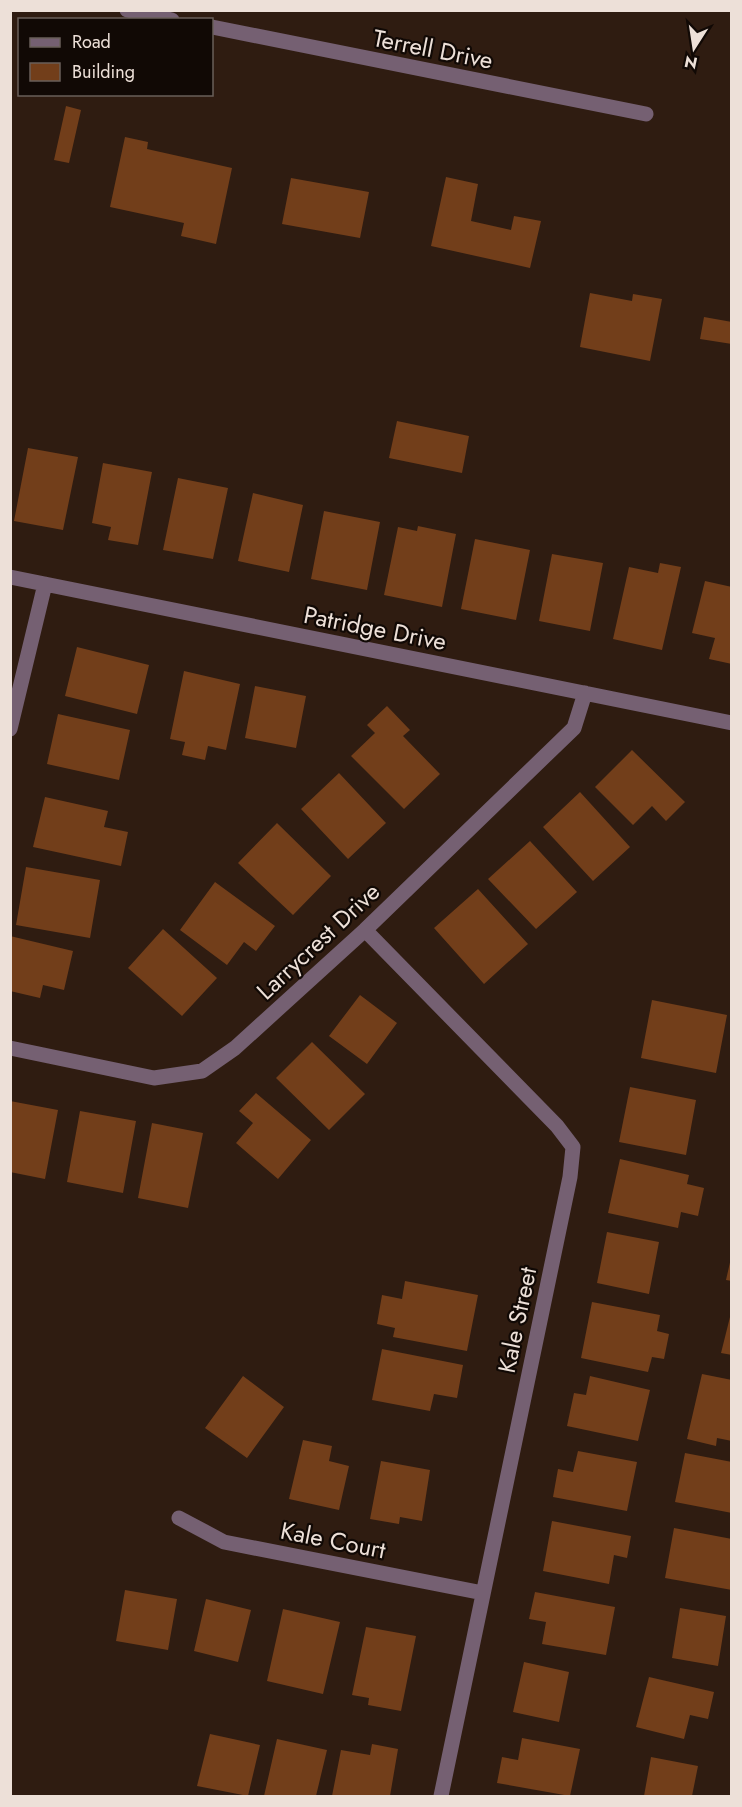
<svg xmlns="http://www.w3.org/2000/svg" width="742" height="1807" font-family="Jost,sans-serif">
<style>
.building{fill:#723e1a}
.lines{fill:none;stroke-linecap:round;stroke-linejoin:round}
.minor{stroke:#756072;stroke-width:15}
.labels{text-anchor:middle;dominant-baseline:central;stroke-width:4.5;stroke-linejoin:round;paint-order:stroke}
.street-label{font-size:24px;fill:#ede0d8;stroke:#110905}
</style>
<rect width="100%" height="100%" fill="#2f1c11"/>
<path class="building" d="M66,106l15,4 -12,53 -15,-3z
M125,137l23,5 -1,7 85,19 -16,76 -35,-8 3,-13 -74,-16z
M446,177l32,7 -7,37 40,9 3,-14 27,5 -11,47 -99,-22z
M291,178l78,14 -9,46 -78,-14z
M590,293l42,8 1,-7 29,5 -12,62 -70,-14z
M704,317l28,5v22l-32,-5z
M397,421l72,15 -7,37 -73,-15z
M28,448l50,9 -15,73 -49,-9z
M103,463l49,9 -14,73 -30,-5 3,-13 -19,-4z
M178,478l50,10 -15,71 -50,-9z
M253,493l50,12 -14,67 -51,-11z
M324,511l56,11 -13,68 -56,-11z
M418,526l38,8 -14,73 -58,-12 14,-68 19,4z
M475,539l55,11 -14,70 -55,-11z
M552,554l51,9 -13,68 -51,-10z
M660,563l21,4 -19,83 -49,-11 16,-72 29,6z
M705,581l27,6v77l-23,-5 6,-21 -23,-5z
M77,647l72,18 -12,49 -72,-18z
M184,671l56,13 -14,66 -18,-4 -3,14 -23,-5 3,-13 -15,-3z
M255,686l51,10 -10,52 -51,-10z
M387,706l23,24 -7,6 37,38 -36,35 -53,-53 24,-23 -8,-8z
M58,714l72,16 -11,50 -72,-16z
M632,750l53,52 -19,19 -14,-15 -19,19 -38,-38z
M339,773l47,50 -38,36 -47,-50z
M580,792l50,55 -37,34 -50,-54z
M45,797l63,14 -4,16 24,5 -7,34 -88,-19z
M277,823l54,53 -38,39 -55,-52z
M530,841l47,51 -41,37 -48,-50z
M26,867l74,13 -10,58 -74,-13z
M215,882l60,44 -19,25 -12,-9 -17,23 -47,-35z
M478,889l50,55 -44,40 -50,-56z
M163,929l54,49 -35,38 -54,-48z
M10,936l63,15 -9,39 -21,-5 -3,13 -30,-7z
M360,995l37,28 -30,41 -38,-28z
M652,1000l75,15 -11,58 -75,-15z
M312,1042l53,52 -36,36 -53,-52z
M630,1087l66,13 -10,55 -67,-13z
M256,1093l55,47 -33,39 -42,-36 17,-20 -14,-12z
M10,1101l48,9 -13,69 -35,-7z
M80,1111l56,10 -13,72 -56,-11z
M152,1123l51,10 -15,75 -50,-10z
M620,1159l69,16 -2,9 17,4 -6,28 -17,-4 -3,16 -70,-15z
M607,1232l52,10 -10,52 -52,-11z
M731,1258h1v23l-6,-1z
M405,1281l73,14 -11,56 -74,-14 2,-9 -18,-4 5,-29 20,4z
M592,1302l68,13 -3,16 12,3 -5,25 -12,-2 -4,15 -67,-14z
M731,1313h1v42l-11,-2z
M382,1349l81,16 -6,33 -23,-4 -4,17 -58,-11z
M702,1374l30,6v61l-15,-3 -1,8 -29,-7z
M243,1376l41,31 -37,51 -42,-30z
M590,1376l60,14 -12,51 -71,-15 7,-33 12,2z
M303,1440l29,6 -3,15 20,5 -10,44 -50,-11z
M578,1451l59,11 -10,49 -74,-14 5,-28 15,3z
M685,1453l47,9v51l-57,-11z
M381,1461l49,9 -8,51 -22,-4 -1,7 -29,-5z
M552,1521l79,15 -4,22 -13,-3 -5,29 -66,-13z
M674,1528l58,11v51l-67,-12z
M125,1590l52,9 -9,51 -52,-9z
M535,1592l80,15 -9,48 -64,-11 4,-22 -17,-3z
M206,1599l45,11 -13,52 -44,-11z
M680,1608l46,8 -8,50 -46,-8z
M283,1609l57,13 -17,72 -56,-13z
M366,1627l50,9 -15,75 -33,-6 1,-7 -17,-3z
M524,1662l45,10 -10,50 -46,-10z
M649,1677l65,15 -6,27 -18,-4 -6,24 -48,-12z
M210,1734l50,11 -12,51 -51,-10z
M522,1738l58,11 -10,47 -73,-13 5,-26 16,3z
M277,1739l50,11 -11,46h-52z
M372,1744l26,5 -8,47h-58l9,-46 29,5z
M651,1757l47,9 -6,30h-48z"/>
<g class="lines">
<path class="minor" d="M127,10l45,10
M212,27l434,87
M10,577l722,146
M10,729l35,-145
M365,930l192,196 16,21 -3,30 -129,619
M10,1048l144,30 48,-7 33,-23 130,-118 209,-202 11,-35
M179,1518l45,24 259,51"/>
</g>
<g class="labels">
<g class="street-label">
<text transform="translate(433 49) rotate(11)">Terrell Drive</text>
<text transform="translate(375 628) rotate(11)">Patridge Drive</text>
<text transform="translate(318 941) rotate(-43)">Larrycrest Drive</text>
<text transform="translate(517 1320) rotate(-78)">Kale Street</text>
<text transform="translate(333 1540) rotate(11)">Kale Court</text>
</g>
</g>
<rect width="742" height="1807" fill="none" stroke="#ede0d8" stroke-width="24"/>
<rect x="18" y="18" width="195" height="78" fill="#110905" stroke="#695f59" stroke-width="1.5"/>
<rect x="30" y="38" width="30" height="9" fill="#756072" stroke="#695f59" stroke-width="1.5"/>
<text x="72" y="48" font-size="18" fill="#ede0d8">Road</text>
<rect x="30" y="63" width="30" height="18" fill="#723e1a" stroke="#695f59" stroke-width="1.5"/>
<text x="72" y="78" font-size="18" fill="#ede0d8">Building</text>
<g transform="translate(694 48) rotate(192)" stroke="#110905" stroke-width="4.5" paint-order="stroke">
<path d="M0-4.5L10 22L0 15L-10 22Z" fill="#ede0d8"/>
<text y="-9" font-size="16" font-weight="bold" text-anchor="middle" fill="#ede0d8">N</text>
</g>
</svg>
